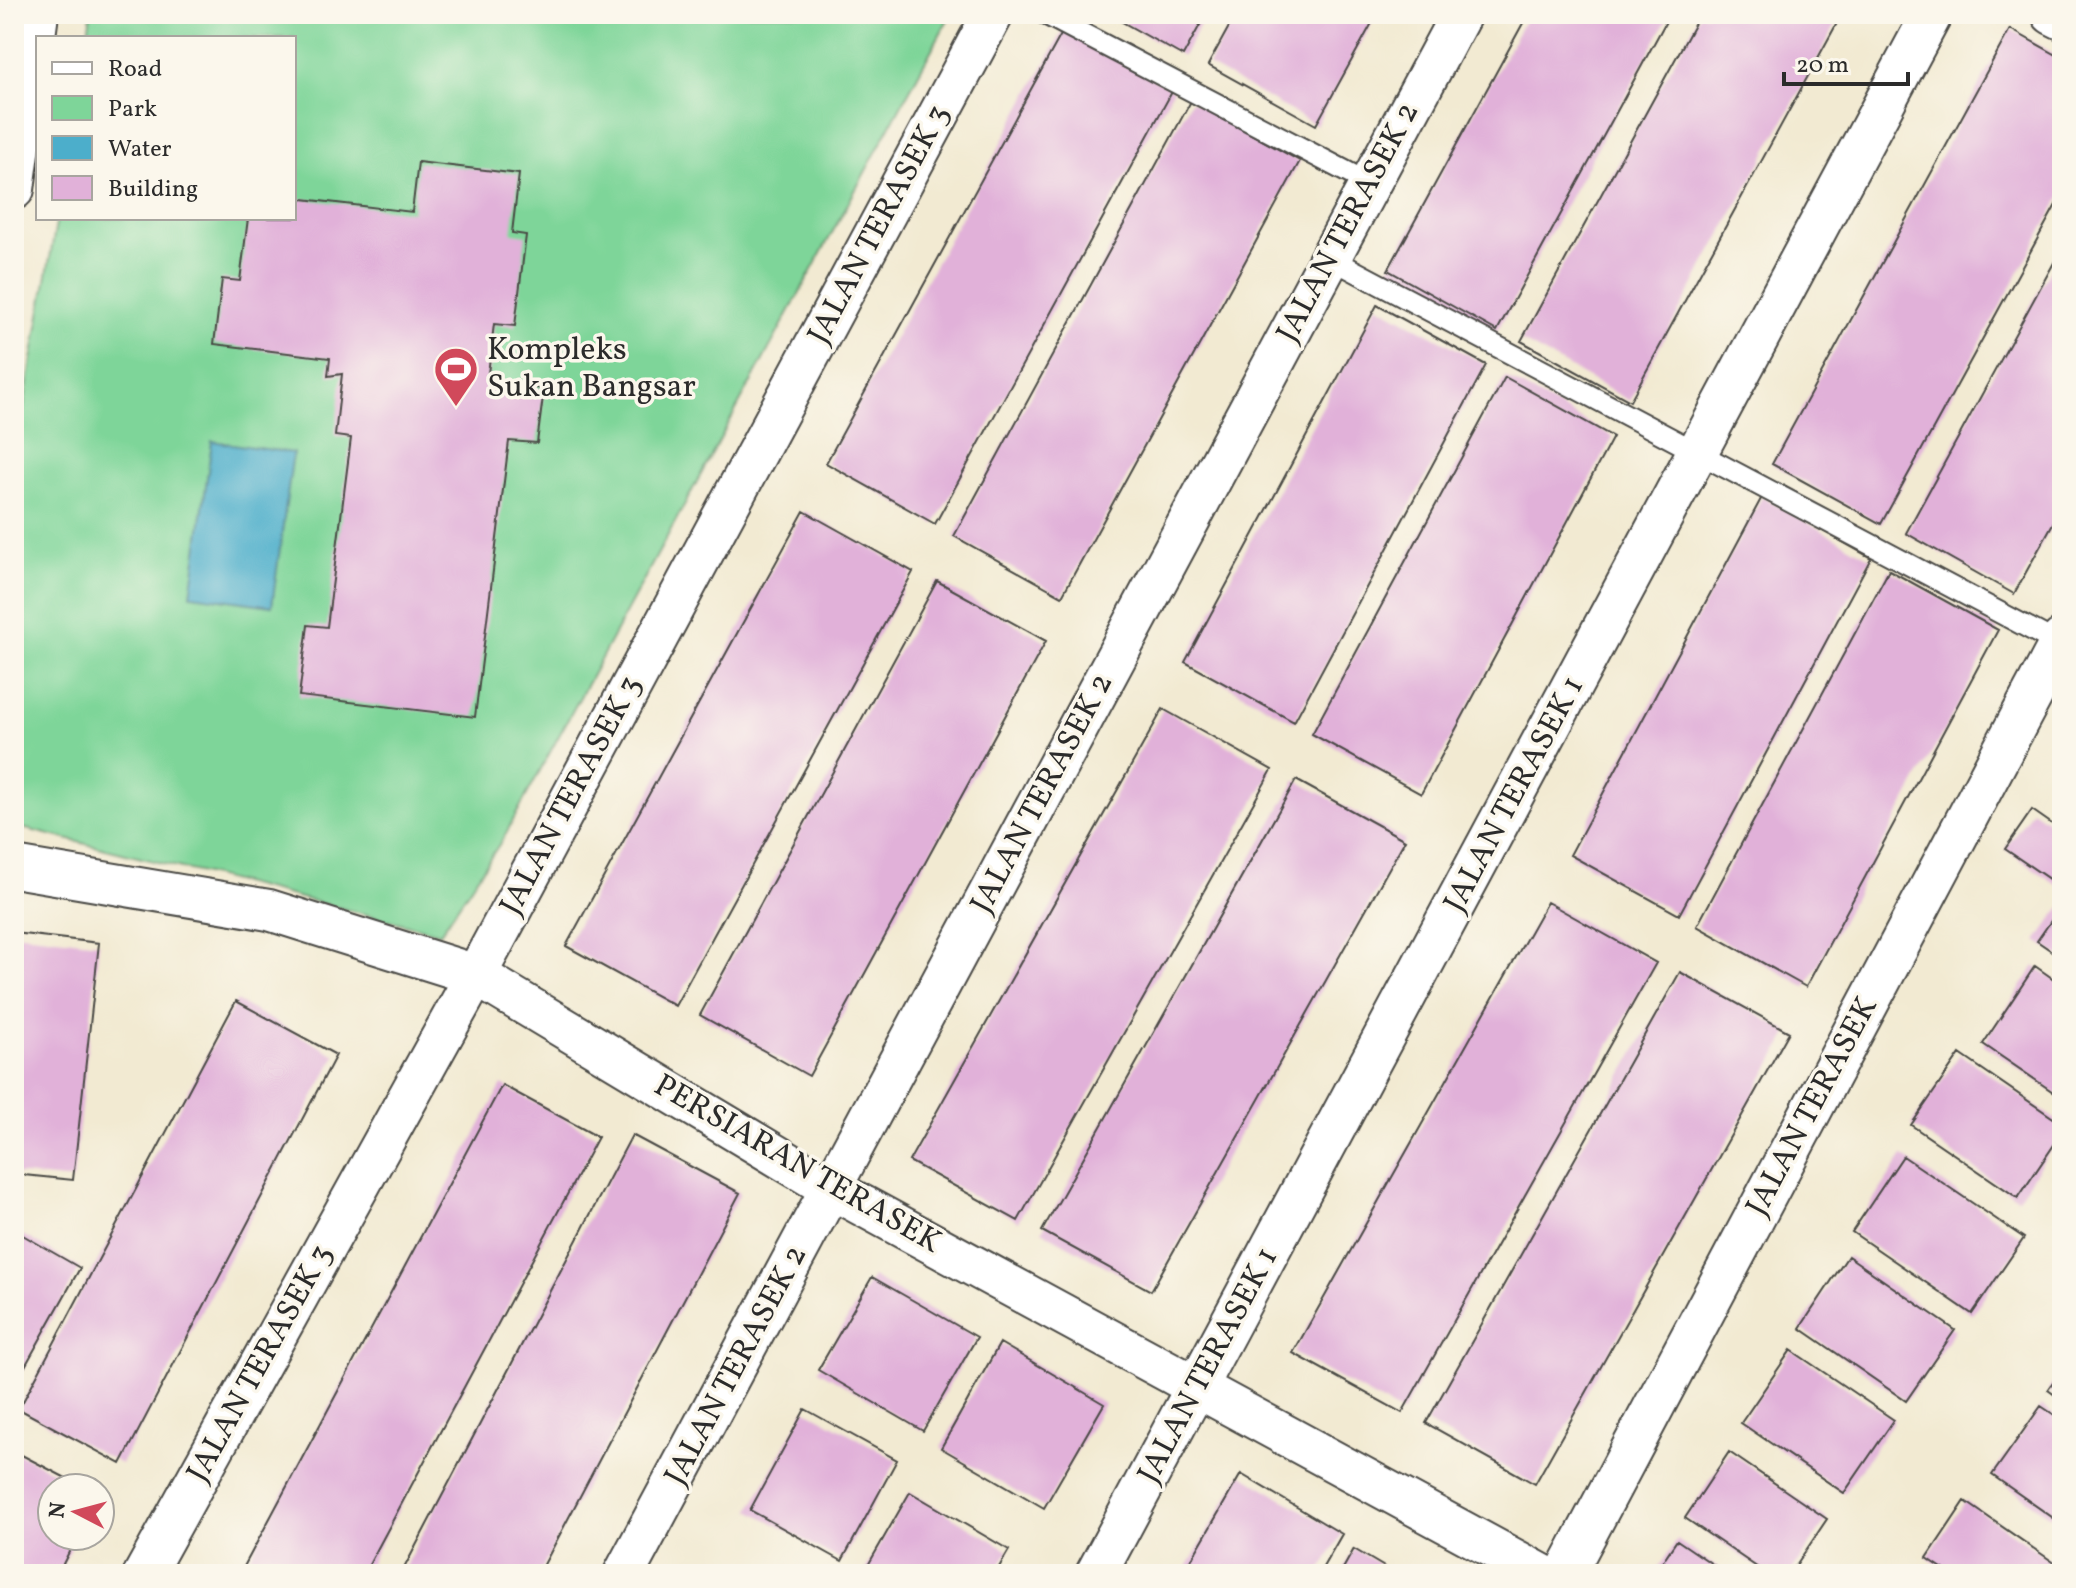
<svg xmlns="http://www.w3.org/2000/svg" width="2076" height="1588" font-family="Vollkorn,serif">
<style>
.green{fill:#7ed599;stroke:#548062;stroke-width:2}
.water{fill:#4caecb;stroke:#3c6c7b;stroke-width:2}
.building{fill:#e1b1d9}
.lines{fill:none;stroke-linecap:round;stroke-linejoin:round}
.lane-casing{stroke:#494844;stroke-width:24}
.street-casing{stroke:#494844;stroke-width:44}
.lane{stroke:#fff;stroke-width:20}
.street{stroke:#fff;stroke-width:40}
.labels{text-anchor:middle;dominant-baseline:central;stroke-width:7;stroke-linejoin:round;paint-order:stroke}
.street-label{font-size:32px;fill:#2b2b2b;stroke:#fbf7ec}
.poi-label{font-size:32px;fill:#2b2b2b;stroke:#fbf7ec;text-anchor:start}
</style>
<rect width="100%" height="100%" fill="#fbf7ec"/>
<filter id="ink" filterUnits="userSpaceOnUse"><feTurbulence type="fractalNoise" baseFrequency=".0125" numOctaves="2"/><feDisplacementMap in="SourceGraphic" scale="16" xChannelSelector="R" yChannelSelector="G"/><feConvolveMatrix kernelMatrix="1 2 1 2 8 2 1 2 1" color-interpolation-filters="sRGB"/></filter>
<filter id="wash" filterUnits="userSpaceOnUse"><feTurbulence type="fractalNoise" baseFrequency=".006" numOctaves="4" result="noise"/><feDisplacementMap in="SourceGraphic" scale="32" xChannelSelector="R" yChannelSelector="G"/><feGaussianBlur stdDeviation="1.8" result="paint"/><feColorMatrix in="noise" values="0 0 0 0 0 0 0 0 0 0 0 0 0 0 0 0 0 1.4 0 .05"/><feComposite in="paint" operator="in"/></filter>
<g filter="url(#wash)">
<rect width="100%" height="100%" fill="#f2ead2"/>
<path class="green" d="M91,14h860l-447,823 -64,96 -426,-107v-364l43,-244h237v-180h-207z"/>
<path class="water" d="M212,441l81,12 -21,153 -81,-11z"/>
<g id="blocks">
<path class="building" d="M1108,14h98l-23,42z
M1236,14h141l-61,111 -108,-60z
M1528,14h142l-173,317 -109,-61z
M1700,14h142l-212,387 -109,-60z
M1064,29l109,61 -238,434 -109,-61z
M2010,29l52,29v136l-181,330 -109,-60z
M1191,101l109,60 -238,435 -108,-60z
M418,162l101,12 -7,59 14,2 -11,91 -21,-2 -7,58 57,7 -7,54 -28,-2 -34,276 -176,-21 9,-71 19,2 24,-189 -16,-2 7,-62 -14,2 2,-18 -116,-14 8,-65 18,2 8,-63h46v-20l118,14z
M2062,248v259l-48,87 -108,-61z
M1377,305l109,60 -192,357 -109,-60z
M1505,377l108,60 -192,357 -109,-60z
M1762,497l109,61 -192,357 -109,-60z
M804,511l109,61 -238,434 -109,-60z
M1889,570l109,60 -192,357 -109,-61z
M937,581l109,60 -237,435 -109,-61z
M1163,709l109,61 -254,451 -109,-60z
M1296,780l109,60 -254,451 -109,-60z
M2032,810l30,21v57l-57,-39z
M1547,902l109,61 -254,450 -109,-60z
M2062,905v53l-25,-17z
M14,933l85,10 -26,237 -59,-6z
M2035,966l27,19v113l-79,-54z
M1680,972l109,60 -254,452 -109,-61z
M236,1001l100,54 -215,409 -102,-55z
M1960,1054l102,70v9l-44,65 -107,-73z
M502,1085l96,52 -234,437h-124z
M632,1135l108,58 -201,381h-138z
M1903,1156l121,82 -52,76 -120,-82z
M14,1230l66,38 -66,118z
M1848,1256l107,74 -49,71 -106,-73z
M872,1277l105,60 -54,94 -105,-61z
M1000,1343l104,61 -60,104 -103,-60z
M1791,1350l103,70 -50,73 -103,-70z
M2062,1370v30l-14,-10z
M2041,1406l21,14v104l-70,-49z
M805,1409l92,51 -55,101 -92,-51z
M14,1451l71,37h-33v48h25l-19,38h-44z
M1729,1452l98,67 -37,55h-23l-82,-56z
M1241,1474l101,60 -23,40h-136z
M910,1492l99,58 -14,24h-132z
M1965,1501l94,65 -5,8h-103l-24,-16z
M1677,1540l50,34h-73z
M1354,1549l42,25h-56z"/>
</g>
</g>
<g filter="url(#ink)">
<use href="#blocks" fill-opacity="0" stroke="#494844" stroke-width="2"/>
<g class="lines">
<g class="lane-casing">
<path id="lane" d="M1045,14l325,170
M1330,258l729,386"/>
</g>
<g class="street-casing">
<path id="street" d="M2052,14l10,5
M14,189l24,-175
M14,867l255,43 207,65 356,214 709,385
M144,1574l332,-599 517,-961
M624,1574l837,-1560
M1096,1574l836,-1560
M1565,1574l497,-935"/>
</g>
<use href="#lane" class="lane"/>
<use href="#street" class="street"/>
</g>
</g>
<defs>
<g id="stadium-pin" transform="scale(2.3)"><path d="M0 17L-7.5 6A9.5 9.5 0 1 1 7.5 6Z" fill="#d1495b" stroke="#fbf7ec"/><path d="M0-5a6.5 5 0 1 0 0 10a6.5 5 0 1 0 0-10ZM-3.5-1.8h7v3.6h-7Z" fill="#fff"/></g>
</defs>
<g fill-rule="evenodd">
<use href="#stadium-pin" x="456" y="369"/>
</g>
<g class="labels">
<g class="street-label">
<text transform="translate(1349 223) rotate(-62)">JALAN TERASEK 2</text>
<text transform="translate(880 225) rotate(-62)">JALAN TERASEK 3</text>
<text transform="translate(1043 794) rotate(-62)">JALAN TERASEK 2</text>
<text transform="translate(1515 795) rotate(-62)">JALAN TERASEK 1</text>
<text transform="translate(572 796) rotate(-62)">JALAN TERASEK 3</text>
<text transform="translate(1813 1107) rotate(-62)">JALAN TERASEK</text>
<text transform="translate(797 1165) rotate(30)">PERSIARAN TERASEK</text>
<text transform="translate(261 1364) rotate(-61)">JALAN TERASEK 3</text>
<text transform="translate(737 1366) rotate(-62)">JALAN TERASEK 2</text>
<text transform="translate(1209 1366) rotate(-62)">JALAN TERASEK 1</text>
</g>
<g class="poi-label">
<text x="487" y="351">Kompleks<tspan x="487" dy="37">Sukan Bangsar</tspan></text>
</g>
</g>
<rect width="2076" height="1588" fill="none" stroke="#fbf7ec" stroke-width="48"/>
<rect x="36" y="36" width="260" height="184" fill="#fbf7ec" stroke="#a8a59f" stroke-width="2"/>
<rect x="52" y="62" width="40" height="12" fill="#ffffff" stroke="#a8a59f" stroke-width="2"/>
<text x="108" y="76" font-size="24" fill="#2b2b2b">Road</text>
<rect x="52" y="96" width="40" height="24" fill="#7ed599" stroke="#a8a59f" stroke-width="2"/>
<text x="108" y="116" font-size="24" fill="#2b2b2b">Park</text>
<rect x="52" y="136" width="40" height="24" fill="#4caecb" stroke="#a8a59f" stroke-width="2"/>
<text x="108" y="156" font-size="24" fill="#2b2b2b">Water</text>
<rect x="52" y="176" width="40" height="24" fill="#e1b1d9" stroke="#a8a59f" stroke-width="2"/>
<text x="108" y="196" font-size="24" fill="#2b2b2b">Building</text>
<g transform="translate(76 1512) rotate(276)"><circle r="38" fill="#fbf7ec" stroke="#a8a59f" stroke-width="2"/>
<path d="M0-6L14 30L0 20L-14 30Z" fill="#d1495b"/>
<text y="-12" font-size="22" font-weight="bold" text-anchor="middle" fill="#2b2b2b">N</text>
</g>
<path d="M1784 72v12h124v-12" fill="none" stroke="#2b2b2b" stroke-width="4"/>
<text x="1796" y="72" font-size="24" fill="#2b2b2b" stroke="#fbf7ec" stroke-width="6" paint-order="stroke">20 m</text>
</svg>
